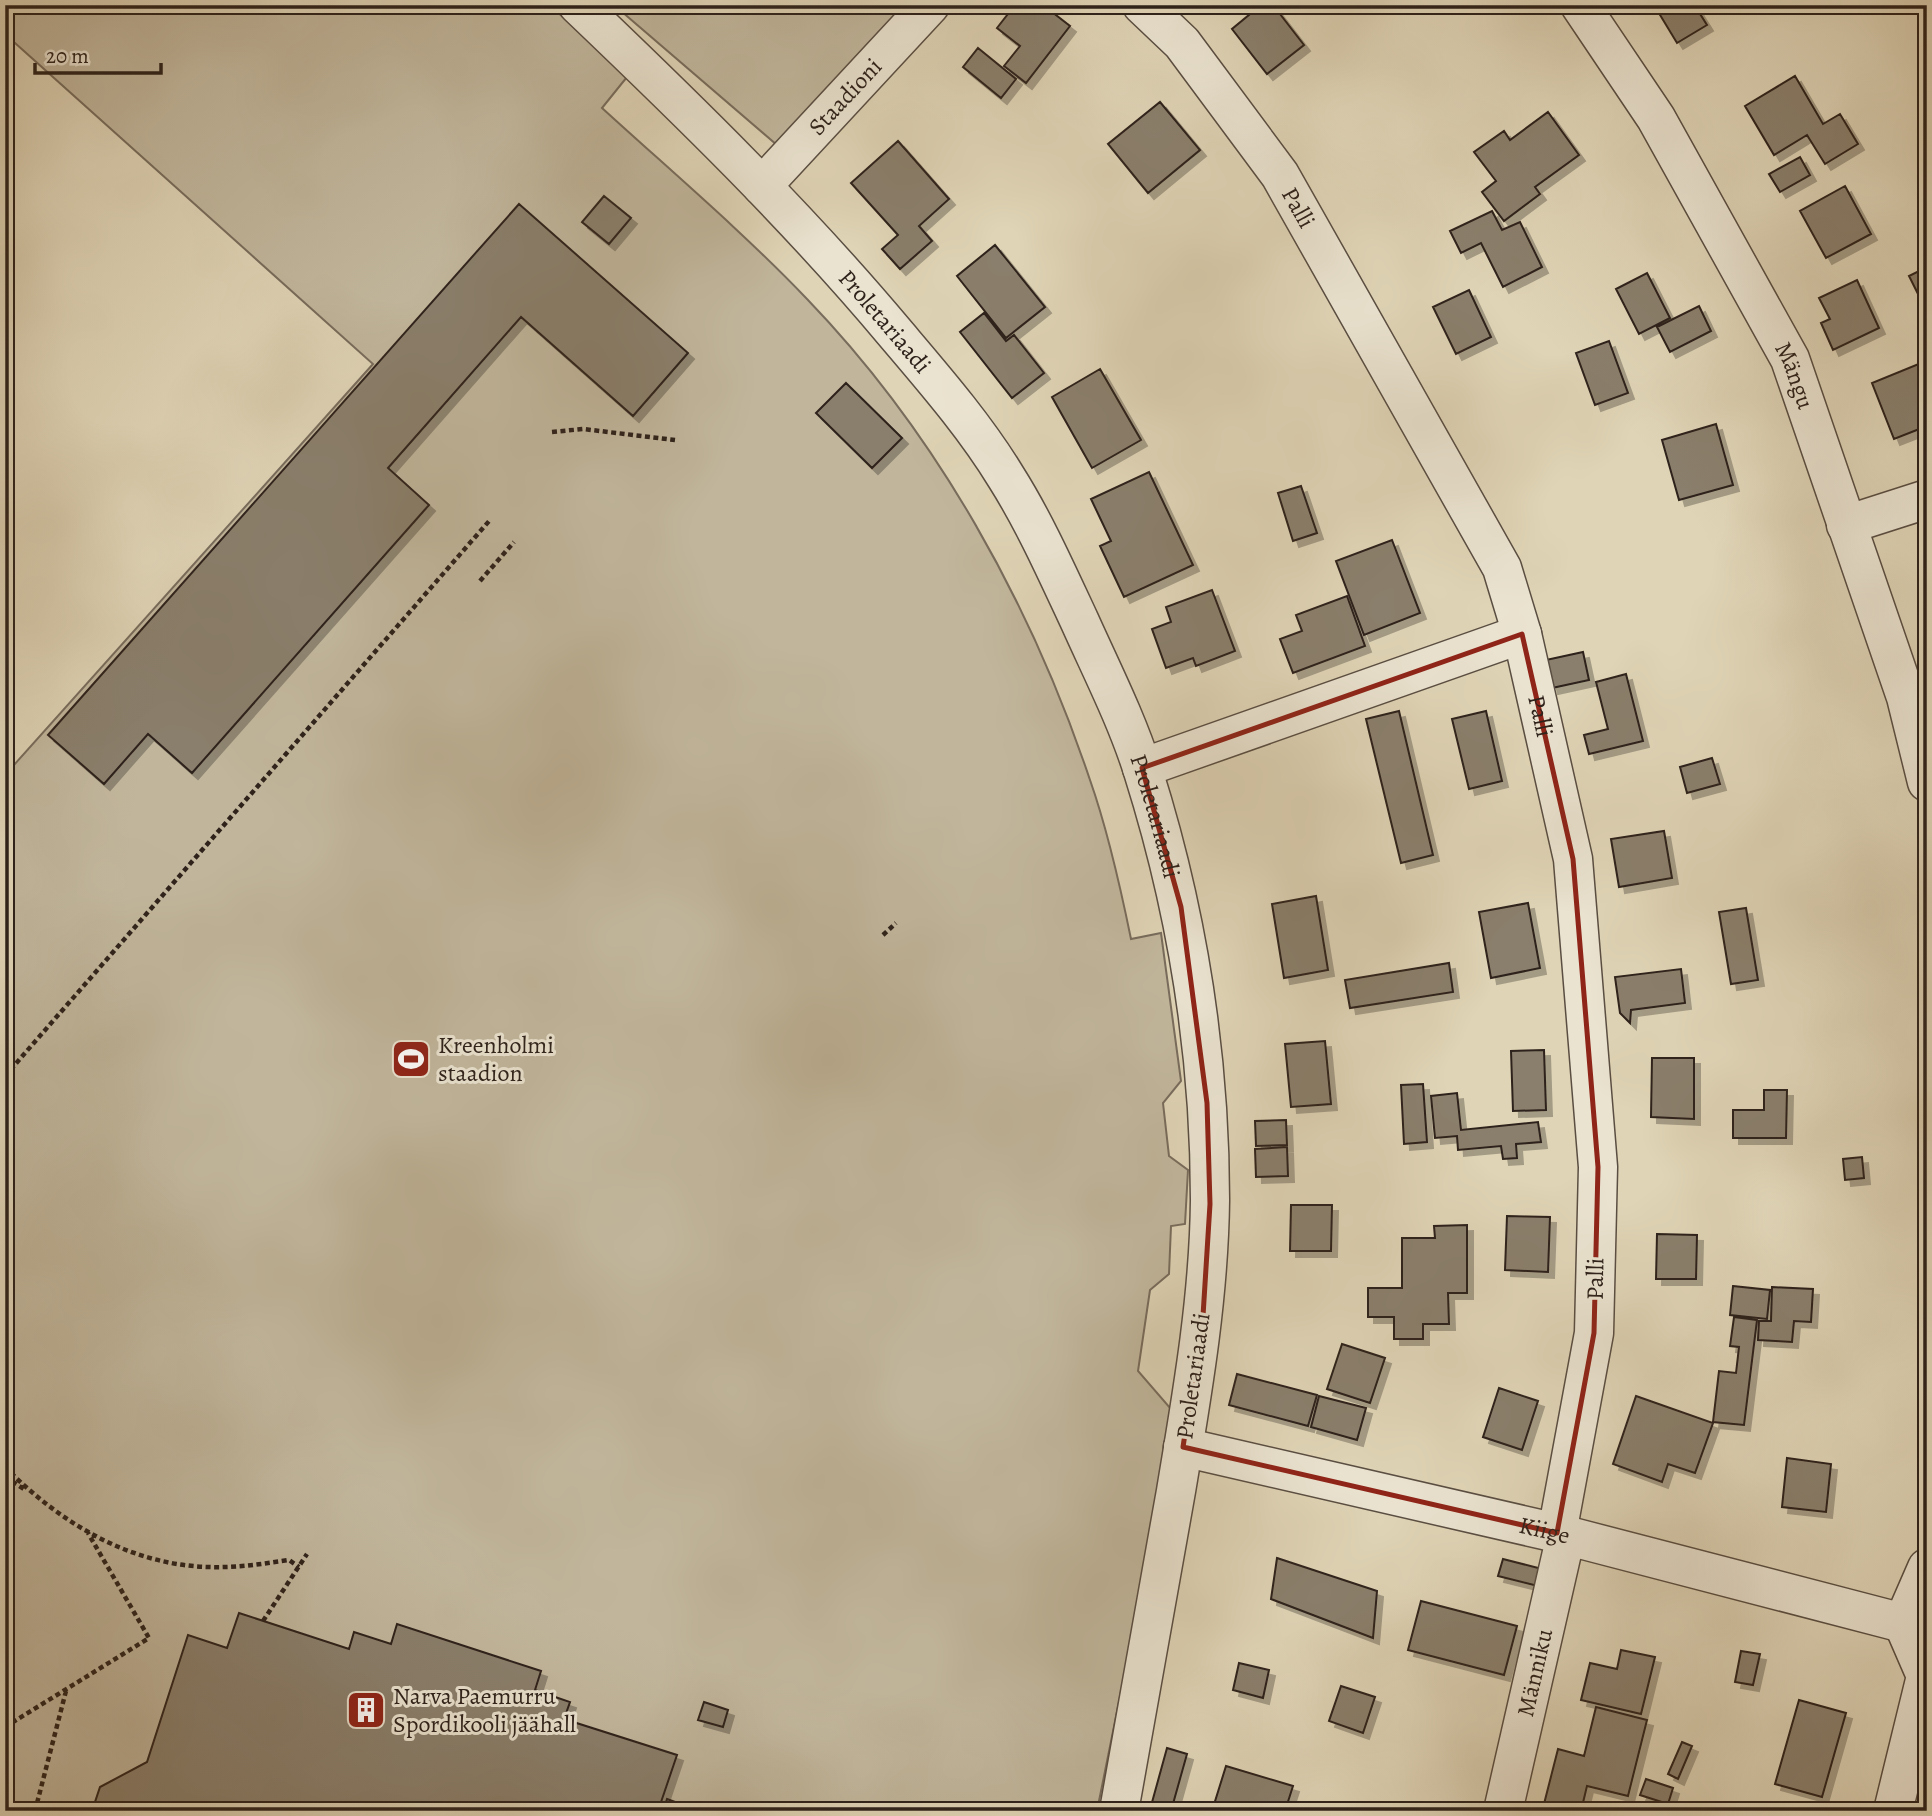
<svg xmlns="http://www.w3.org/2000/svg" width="1932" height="1816" font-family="Alegreya,serif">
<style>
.green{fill:#c1b69c;stroke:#786c5c;stroke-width:2}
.building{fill:#8a7f6c;stroke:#2e221b;stroke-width:2;filter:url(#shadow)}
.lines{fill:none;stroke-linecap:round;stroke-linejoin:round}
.minor-casing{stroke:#5a4e42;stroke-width:41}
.path{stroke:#2e221b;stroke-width:4.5;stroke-dasharray:5 3.5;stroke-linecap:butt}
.minor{stroke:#eae3d0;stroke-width:38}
.marked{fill:none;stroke:#8f2418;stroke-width:5;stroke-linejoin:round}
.labels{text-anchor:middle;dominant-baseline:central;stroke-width:6;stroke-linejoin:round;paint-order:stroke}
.street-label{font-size:24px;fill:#2e221b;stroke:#eae3d0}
.poi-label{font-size:24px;fill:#2e221b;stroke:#eae3d0;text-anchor:start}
</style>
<defs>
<filter id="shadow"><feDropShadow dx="6" dy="6" stdDeviation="0" flood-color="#0004"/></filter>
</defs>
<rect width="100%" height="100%" fill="#dfd4b6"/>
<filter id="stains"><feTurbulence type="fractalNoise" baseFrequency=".00286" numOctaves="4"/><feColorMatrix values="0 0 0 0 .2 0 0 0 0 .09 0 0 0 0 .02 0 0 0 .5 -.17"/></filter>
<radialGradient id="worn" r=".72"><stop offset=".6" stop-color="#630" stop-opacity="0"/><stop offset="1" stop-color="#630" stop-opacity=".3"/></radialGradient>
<path class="green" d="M5,5h545l77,72 -25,31c69,63 141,124 205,191 130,135 224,305 283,481 18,51 30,105 41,159l30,-6 20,148 -18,22 6,53 19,14 -3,54 -14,2 -2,48 -19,16 -12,81 33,38 -39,228 -35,174h-1092v-1036l368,-411 -368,-330z
M614,5h291l-128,140z"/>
<path class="building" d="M1015,5h28l27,21 -44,57 -22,-17 16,-20 -23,-18z
M1261,5h12l31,40 -37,29 -35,-45z
M1654,5h49l-6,4 10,16 -30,18z
M978,48l38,31 -15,19 -38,-31z
M1795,76l28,48 17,-10 18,30 -33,20 -18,-29 -33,20 -29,-49z
M1160,102l40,48 -52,43 -40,-49z
M1548,112l31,43 -44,32 5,7 -36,27 -22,-29 14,-11 -22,-29 30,-21 6,9z
M898,141l51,58 -30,27 13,15 -32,28 -18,-20 16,-14 -47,-52z
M1800,157l10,18 -30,17 -11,-18z
M1845,186l26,48 -45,24 -26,-47z
M604,196l27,22 -22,26 -27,-22z
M519,204l169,149 -55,63 -112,-99 -133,151 41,37 -237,268 -44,-39 -44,50 -56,-49z
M1492,211l10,19 18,-8 22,45 -39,20 -22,-44 -20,10 -11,-22z
M995,245l50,62 -39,31 -49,-62z
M1927,267v45l-18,-36z
M1647,273l23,45 -31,16 -23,-45z
M1857,280l22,48 -46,22 -12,-27 9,-4 -11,-21z
M1469,290l22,47 -35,17 -23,-47z
M1699,306l12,25 -41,21 -13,-25z
M984,313l22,28 8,-6 30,38 -32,25 -52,-66z
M1609,341l19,52 -33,12 -19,-52z
M1926,361l1,65 -33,13 -22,-56z
M1100,369l41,71 -49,28 -40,-71z
M846,383l56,55 -30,30 -56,-55z
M1716,424l17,61 -54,15 -17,-60z
M1149,472l44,93 -69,32 -24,-51 11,-5 -20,-42z
M1301,486l16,47 -24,8 -15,-48z
M1392,540l28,73 -56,22 -28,-74z
M1212,590l23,61 -39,15 -3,-8 -27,10 -14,-39 19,-7 -5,-15z
M1347,596l18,50 -72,27 -13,-34 22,-8 -6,-16z
M1583,652l6,28 -37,8 -6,-28z
M1626,674l17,67 -54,13 -5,-19 24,-6 -12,-47z
M1399,711l34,144 -32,8 -35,-144z
M1486,711l16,70 -33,8 -17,-70z
M1712,758l8,26 -33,9 -7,-26z
M1664,831l8,47 -53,9 -8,-48z
M1316,896l12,74 -44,8 -12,-74z
M1528,903l12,65 -49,10 -12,-66z
M1746,908l12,72 -27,4 -12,-72z
M1449,963l4,29 -103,16 -5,-28z
M1681,969l4,34 -54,7 -1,13 -10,-10 -5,-36z
M1325,1041l6,63 -40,3 -6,-63z
M1544,1050l2,60 -33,1 -2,-60z
M1652,1058h42v61l-43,-2z
M1423,1084l4,58 -23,2 -3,-59z
M1764,1090h23l-1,48h-53v-28h31z
M1457,1093l4,37 77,-8 3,20 -25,2 1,14 -14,1 -2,-13 -43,4 -1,-14 -22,2 -4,-42z
M1286,1120l1,25 -31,1 -1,-25z
M1287,1147l1,29 -32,1 -1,-28z
M1862,1157l2,21 -19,2 -2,-21z
M1291,1205h41l-1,46h-41z
M1507,1216l43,1 -2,55 -43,-2z
M1467,1225v68h-19l1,31h-26v15h-29v-22h-26v-29h34v-50h33l-1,-12z
M1657,1234l40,1 -1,44h-40z
M1733,1286l37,4 -3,29 -37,-4z
M1772,1287l41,2 -2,33 -17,-1 -2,21 -34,-2 1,-19h12z
M1734,1317l23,3 -13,105 -31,-3 6,-51 17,2 3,-26 -9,-1z
M1342,1344l43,14 -15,45 -43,-14z
M1237,1374l80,21 -9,31 -79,-21z
M1499,1388l39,13 -16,49 -39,-13z
M1319,1396l47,12 -9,32 -46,-13z
M1636,1396l77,27 -18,50 -27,-9 -6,18 -49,-18z
M1787,1458l44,6 -5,48 -44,-5z
M1277,1558l100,33 -4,47 -102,-39z
M1503,1559l43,11 -4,17 -44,-11z
M1421,1601l96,25 -13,49 -96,-25z
M239,1613l110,36 5,-17 37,12 6,-20 144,47 -6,19 35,12 -6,17 113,36 -19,56h-566l8,-24 47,-25 41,-127 39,13z
M1621,1650l34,7 -14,57 -60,-14 9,-37 27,6z
M1741,1651l19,3 -7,31 -18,-3z
M1239,1663l30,7 -6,28 -30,-8z
M1341,1686l34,11 -12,36 -34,-12z
M1799,1700l47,13 -24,84 -47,-13z
M704,1702l24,8 -5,17 -25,-7z
M1596,1707l51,13 -19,76 -41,-10 -6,25 -37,-7 14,-55 26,7z
M1682,1742l10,4 -14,33 -10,-5z
M1167,1748l20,6 -16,57 -20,-5z
M1226,1766l67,20 -8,25h-73z
M1646,1779l27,9 -5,16 -28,-9z
M667,1799l25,9 -1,3h-28z"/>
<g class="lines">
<g class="minor-casing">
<g id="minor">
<path id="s1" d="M578,5c110,105 219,211 317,328 39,46 80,93 111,144 28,44 52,98 74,145 22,49 47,98 63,149 44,139 67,283 67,429 -1,98 -18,195 -34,291 -19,107 -38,213 -57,320"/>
<path id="s2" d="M1142,5l40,38 98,132 222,393 20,66 51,225 25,308 -4,166 -37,200"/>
<path id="s3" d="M1580,5l76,113 134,241 116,338 21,85"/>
<path id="s4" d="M762,186l168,-181"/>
<path d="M1846,525l81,-26"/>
<path d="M1142,768l380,-134"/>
<path id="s5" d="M1183,1447l374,86 346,90"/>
<path d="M1903,1623l24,-55"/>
<path id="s6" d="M1503,1811l63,-276"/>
<path d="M1893,1811l33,-135 -23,-53"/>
</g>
</g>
<path class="path" d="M552,432l31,-3 92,11
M480,581l34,-39
M883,935l13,-12
M5,1076l485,-556
M5,1467c54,55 124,98 204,100 27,1 53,-3 80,-7l10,7
M5,1477l19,12
M263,1621l44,-67
M5,1727l144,-89 -61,-105
M35,1811l31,-120"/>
<use href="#minor" class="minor"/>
</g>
<path class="marked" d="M1522,634l51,225 25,308 -4,166 -37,200 -374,-86 20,-131 7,-112 -3,-101 -26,-196 -39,-139z"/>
<defs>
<g id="stadium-square" transform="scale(2.0125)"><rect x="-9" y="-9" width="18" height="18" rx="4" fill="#8f2418" stroke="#eae3d0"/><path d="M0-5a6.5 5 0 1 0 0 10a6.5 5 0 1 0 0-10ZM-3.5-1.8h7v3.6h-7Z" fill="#fff"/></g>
<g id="building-square" transform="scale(2.0125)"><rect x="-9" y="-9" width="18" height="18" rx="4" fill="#8f2418" stroke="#eae3d0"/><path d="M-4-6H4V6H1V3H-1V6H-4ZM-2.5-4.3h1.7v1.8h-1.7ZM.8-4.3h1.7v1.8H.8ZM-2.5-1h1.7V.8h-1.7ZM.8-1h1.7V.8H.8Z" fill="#fff"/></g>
</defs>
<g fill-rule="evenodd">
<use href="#stadium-square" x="411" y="1059"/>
<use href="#building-square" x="366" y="1710"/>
</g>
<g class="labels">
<g class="street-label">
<text stroke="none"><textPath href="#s4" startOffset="122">Staadioni</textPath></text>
<text stroke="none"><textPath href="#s2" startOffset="257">Palli</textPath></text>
<text stroke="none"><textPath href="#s1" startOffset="441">Proletariaadi</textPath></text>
<text stroke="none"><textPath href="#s3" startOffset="429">Mängu</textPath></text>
<text stroke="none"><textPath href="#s2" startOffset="824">Palli</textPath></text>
<text stroke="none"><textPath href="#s1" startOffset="1010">Proletariaadi</textPath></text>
<text transform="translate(1595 1279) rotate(-89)">Palli</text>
<text transform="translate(1193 1376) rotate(-82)">Proletariaadi</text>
<text stroke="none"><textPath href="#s5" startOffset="371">Kiige</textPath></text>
<text stroke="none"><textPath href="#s6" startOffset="142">Männiku</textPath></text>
</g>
<g class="poi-label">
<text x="438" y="1045">Kreenholmi<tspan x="438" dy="28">staadion</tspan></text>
<text x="393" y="1696">Narva Paemurru<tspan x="393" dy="28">Spordikooli jäähall</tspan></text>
</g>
</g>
<rect width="1932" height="1816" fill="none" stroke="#dfd4b6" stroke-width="28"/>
<rect x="7" y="7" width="1918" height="1802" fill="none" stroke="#2e221b" stroke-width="3.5"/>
<rect x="14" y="14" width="1904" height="1788" fill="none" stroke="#2e221b" stroke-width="2"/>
<path d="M35 63v10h126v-10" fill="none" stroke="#2e221b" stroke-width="3.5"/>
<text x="46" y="63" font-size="21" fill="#2e221b" stroke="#eae3d0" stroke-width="5" paint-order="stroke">20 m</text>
<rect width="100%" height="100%" filter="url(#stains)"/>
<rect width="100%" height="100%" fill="url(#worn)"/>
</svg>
